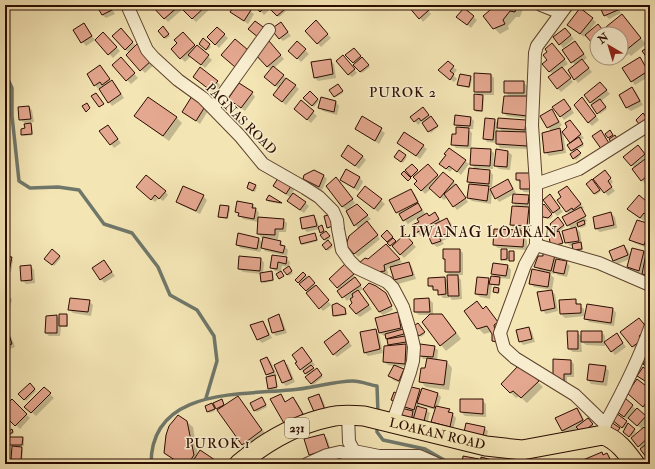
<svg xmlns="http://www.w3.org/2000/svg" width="655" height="469" font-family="'IM FELL Double Pica',serif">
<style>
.shadow{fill:#0003;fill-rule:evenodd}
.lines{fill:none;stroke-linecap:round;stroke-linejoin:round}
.stream{stroke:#6f776a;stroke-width:3.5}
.building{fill:#e4a78f;stroke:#2b0c00}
.street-casing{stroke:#5d422d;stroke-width:14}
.primary-casing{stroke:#2b0c00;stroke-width:21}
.street{stroke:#f8eecf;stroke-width:12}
.primary{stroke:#f4e5b5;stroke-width:19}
.labels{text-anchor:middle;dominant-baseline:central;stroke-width:3;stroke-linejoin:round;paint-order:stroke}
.shield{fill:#f8eecf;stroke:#68503e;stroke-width:1}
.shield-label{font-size:12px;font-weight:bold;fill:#2b0c00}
.street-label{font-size:13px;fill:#2b0c00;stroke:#f8eecf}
.neighbourhood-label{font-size:14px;letter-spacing:1px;fill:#2b0c00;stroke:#f8eecf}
.quarter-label{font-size:15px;letter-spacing:1px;fill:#2b0c00;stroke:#f8eecf}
</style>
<rect width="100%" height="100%" fill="#f4e5b5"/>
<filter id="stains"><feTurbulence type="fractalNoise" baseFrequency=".005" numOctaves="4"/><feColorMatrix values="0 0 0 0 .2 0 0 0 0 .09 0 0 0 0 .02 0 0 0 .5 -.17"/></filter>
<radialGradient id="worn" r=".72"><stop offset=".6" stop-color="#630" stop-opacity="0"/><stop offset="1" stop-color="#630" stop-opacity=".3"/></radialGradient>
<path class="shadow" d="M98,5h12l5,9 -9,4 -4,-3z
M139,5h8l-4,3z
M152,5h30l3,3 3,-3h20l3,3 -15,14 -13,-13 -15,13z
M236,5h6l12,9 -6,10 -17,-12z
M255,5h15l2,3 5,-3h4l5,6 -7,6 -8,-9 -7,7z
M411,5h13l7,9 -8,8z
M464,5h10l-4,5z
M497,5h26l1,1 -4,11h-4l-8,9 1,3 -9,5 -6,-6z
M601,5h16l4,8 -12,6 -4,-4z
M464,9l13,11 -6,8 -10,-8z
M622,16l24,28 -15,12 -2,-2 -3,2 -5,-4v-18h-11z
M592,19l4,3 -8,11 17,1h-8v13l-11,-13 -2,3 -12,-9z
M316,22l15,16 -10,9 -15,-16z
M84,25l11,15 -9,6 -12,-16z
M284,27l7,9 -8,5 -3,-3z
M163,28l7,8 -4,3 -7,-8z
M217,28l11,10 -9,10 -11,-11z
M103,33l17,18 -7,7 -17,-18z
M124,33l12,13 19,18 -10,9 -18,-18 2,-2 -4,-4z
M183,33l13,14h1l15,13 -7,8 -14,-12 -6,6 -13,-13 6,-6z
M569,33l5,6 -11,9 -3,-4z
M203,40l8,7 -3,3 -8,-6z
M575,42l12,16 -4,3 9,11 -14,11 -9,-13 6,-5 -11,-15z
M269,43l15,16 -10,9 25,21 -13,16 -9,-7 2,-9 -10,-9 2,-10 -15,-16z
M297,43l12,11 -8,8 -11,-11z
M556,48l12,16 -6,4 11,14 -12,10 -4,-4 -4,-13 -9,-11 4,-4z
M354,49l16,18 -8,6 -15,-18z
M640,59l3,3 7,11v3l-15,9 -3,-4z
M330,60l4,4 2,14 -18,3 -3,-3z
M347,60l10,13 -5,4 -4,-3z
M124,62l14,16 -7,6 -18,-19z
M100,66l11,16 5,3 8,13 -12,8 -13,-18 -1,1 -3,-4z
M453,67l4,3 -4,5 4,4 -3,3 -11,-8z
M491,75l3,3v17h-13l3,2 -1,15h-7l-1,-2 4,-14 -4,-5z
M470,77l2,2 -2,9 -10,-2 -2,-2z
M198,80l19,2 3,3 -6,8z
M523,82l4,4v11l3,22 -23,-3 -4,-4 7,-15 -5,-5z
M339,86l4,7 -7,4 -1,-1z
M604,87l6,7 -9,7 6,8 -7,5 -15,-19z
M632,88l4,4 7,13 -12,6 -4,-3 -7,-13z
M252,93l3,4 -10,14 -15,-12z
M310,93l9,8 -5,6 -9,-9z
M192,97l17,12 -9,15 -17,-12z
M301,102l16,14 -6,7 -13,-11z
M336,102l3,4 -2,9 -14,-4 -3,-3z
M585,102l14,18 -7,6 -4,-4z
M567,103l7,10 -10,7 -3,-4z
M29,107l3,3 2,12 -5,1 3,2 1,10 -9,1 -2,-1 4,-6 -1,-6 -5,-3z
M552,111l10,14 -4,3 5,4 3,21 -17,3 -4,-4 6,-21 -9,-14z
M427,112l11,15 -7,6 -9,-12 -4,4 -3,-4z
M136,115l40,2 6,6 -13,18 -28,-20z
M362,117l23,16 -6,11 -22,-15z
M471,118l3,3 -1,8h-5l4,4 -1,16 19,1 4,3 -1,16 -14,-1v2l11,1 3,4 -1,12h-4l3,3 17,-10 3,4 5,9 -17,9 -7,-11 -1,13 -19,-3 -4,-3 4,-12 -4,-4 8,-12 -5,-6 1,-15 -16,-1 -4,-4 7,-16 -4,-4z
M499,119l27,2 4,4v24l-30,-1 -3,-5 -10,-1 -3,-4 11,-18 3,4zM498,127l5,5h-6z
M5,120l4,4 -1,51h-3z
M573,124l11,14 -3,2 3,6 -7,4 4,5 -5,5 -5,-5 3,-2 -6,-8 3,-2 -8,-11z
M111,130l10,13 -7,5 -13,-17z
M398,143l25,3 4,3 -7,10z
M641,150l7,8 2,1v21l-5,4 -13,-19z
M497,151l11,1 4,3 -2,15 -11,-1 -4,-3z
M342,156h20l4,4 -7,9z
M405,156l2,1 -4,6 -6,-5z
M465,161l4,3 -8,11 -8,-7 -3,4 -10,-8z
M412,165l7,8 9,-8 12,13 4,-5 13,12 11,17 -11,8 -10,-13 -3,3 -13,-11 -6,5 -9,-10 3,-3 -12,-11z
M346,170l14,8 3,4 -5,9 -13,-8 -4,-4z
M517,174l18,19 -11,-1 -3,-3v-5l-4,-4z
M323,175l4,4 -5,11 -15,-7 -3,-4z
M608,175l5,7 -3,3 5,6 -7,5 -3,-4z
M280,176l16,11 -4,6 17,13 -5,7 -12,-8 -1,-7 -17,-12z
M340,182l15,21 -8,7 1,1 9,-6 14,14 -4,3 13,17 -22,18 -11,-12 12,-16 -4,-4 -8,-14 -4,-4z
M593,182l8,9 -5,4 -1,-2z
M255,186l2,1 -2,5 -7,-4z
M366,188l19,16 -7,8 -16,-13z
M411,190l4,4 5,11v1l6,9 3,1 6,-3 6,9 6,-3 4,4 5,12 -14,6 2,3 -7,3 -4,-3 -5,-12 -7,4 -4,-4 3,-10 -3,-4 -9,6 -11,-12z
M570,190l14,18 -2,1 2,2h-2l5,10 -2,1 1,4 -5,2 -2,-3 -4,2 5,5 3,18 -7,2 -3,-7 -3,1 -4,-4 6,-13 -4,-4 1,-11 -2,-2z
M141,191h24l3,4 -5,6 -4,-3 -4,4z
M203,196l4,4 -7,14 -19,-9 -4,-3z
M269,196l12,8 -12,-2 -2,-2z
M528,196l4,3v8h-5l5,5 -1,14 -17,-1v2l17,1v1h-16l-4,-4 7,-17 -5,-5z
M650,197v21l-2,-2 -4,5 -12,-8 14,-11z
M553,199l10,13 -6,4 -13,-16z
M253,205l6,8 -1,5 25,2 4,3 -1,9h-7l-1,7 -11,-1 13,4 8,8 -1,6 -22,-5 -3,-4 -2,5 -20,-4 -3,-4 2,-9 20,4 4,4 1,-5h-2l-4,-4v-12l-15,-3 -7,-8z
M544,206l9,10 -3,3 -4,-1 -3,-3z
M229,207l1,2 -2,10 -7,-1 -2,-2z
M611,213l4,4 2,11 -17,4 -4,-3z
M314,216l3,4 2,8 3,-1 3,6 1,-1 5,6 -4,3 6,6 -5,4 -5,-6 4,-3 -5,-6 1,-1 -4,-6 -12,3 -4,-4z
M560,220l5,7 -7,5 3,2 2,10 -5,2 -5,-1 5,-12 -2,-2z
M650,225v29l-3,-3 1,-3 -14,-5 -3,-4z
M521,231l6,10v9l-29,-2 -4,-3z
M387,232l10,11 8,-8 11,12 -12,11 -22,-22z
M315,234l3,7 -15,4 -1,-1z
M386,246l16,16 -6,3v1l13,-3 3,4 4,12 -18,5 -3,-4 -4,-13 -4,2 1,5 -7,1 -13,-15z
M624,246l4,4 3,7 13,-5 3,3 3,1v22h-3l-4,-4 -12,-3 -3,-4 2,-8 -12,5 -4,-3 -4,-9z
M460,250l3,3v22h-6l4,5 1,19 -10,1 -3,-4v2h-6l-4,-5 -10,-7 16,-8 3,3 3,-5 -5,-4v-11l-2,-3z
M506,250l2,2v5h2l3,-5 2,1v7h-5l-2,-2v3h-4l-2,-2z
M52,251l9,7 -7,8 -8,-7z
M273,256l13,2 4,4 -1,6 4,5 -4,3 -4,-6 4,-3 -7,-1 -1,6 -6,-1 -4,-4z
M555,256l4,4 7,2 4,4 -3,11 -9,-2 -3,-2v1l-6,-1 5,5 -2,12 -18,-3 -4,-4 11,-11 -5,-5z
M5,257l8,3 -2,12 -6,-2z
M261,259l3,4 -1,10 9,-1 1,2 1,7 -10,2 -2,-2 -1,-7 -18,-2 -4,-3z
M104,261l11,15 -11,7 -3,-4z
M31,266l3,4 1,13 -9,1 -4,-4z
M508,266l3,4 -1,9 -11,-1 2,2 -1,6 -8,-1 -2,14 -10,-2 -4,-3 12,-15 3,2 6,-3 -5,-4z
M349,268l14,21 -4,3 13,17 -12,8 -4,-3 -2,-10 -4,-6 -3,3 -10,-13z
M303,273l7,6 21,26 -8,6 -15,-18 -12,-13z
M5,287l3,3 -2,5 6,4 -2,8 -5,-1z
M494,288l6,2 -1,4 -5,-2z
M551,291l4,3 3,17 -12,3 -4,-4z
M386,294l7,16 -10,5 -4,-3z
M429,299l4,4v12h9l6,6 13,18 -15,12 -5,-6 -11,-30h-11l-4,-3z
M575,300l4,5 5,4 1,7 -20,2 -4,-4 -1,-13z
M89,301l4,4 -2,11 -18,-3 -3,-3z
M477,303l7,6 2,-1 17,20 -5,18 -5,-6 -2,-8 -7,2 -6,-6zM492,320h2l4,21z
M344,308l3,7 -12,2 -1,-2z
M613,309l3,4 -2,13 -25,-4 -4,-4z
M397,314l4,3 4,19h-2l3,3 1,4 -3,1 5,5 -1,18 -13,-1 9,4 3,4 -4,10 -10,-4 -3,-4 4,-10 -6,-1 -4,-3 7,-15 -2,-3v-4l-2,-5 -3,1 -4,-3z
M67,315l1,1v11h-7l-1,9h-11l-3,-3 1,-16 10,-1 3,3z
M279,316l3,3 5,14 -11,3 -3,-3 -4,-13z
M639,319l11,13 -14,18 -3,-4z
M262,322l4,4 6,12 -10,5 -4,-4z
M5,324l2,2 8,21 -10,4z
M419,326l6,8 -4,3 -1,-2z
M529,328l3,4 3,10 -12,3 -3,-4z
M375,330l4,4 4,19 -15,3 -4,-4z
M577,332l5,5 20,-5 3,4v10l-19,-1 -5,-4 1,11h-9l-4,-3z
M343,334l9,12 -15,11 -3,-3z
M616,334l10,13 -11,8 -3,-4z
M434,347l4,3 -1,11 10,1 5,6 -3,22 -23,-3 -6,-6 6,-12 1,-10h-4l-3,-4z
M306,352l9,13 -3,2 3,4h3l5,6 -10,8 -6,-8 1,-1 -7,-7z
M267,358l4,4 6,14 -3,1 3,12 -6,1 -2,-2v-11l-8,-16z
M571,361l3,3v13h-7v8l-13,-9z
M284,362l4,3 7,17 -9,4 -3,-3z
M605,367l4,4 -2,15 -16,-2 -3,-4z
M643,369l7,5v12l-10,-9z
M538,382l5,5 -16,16 -8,-7 -3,2 -14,-14z
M30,385l6,6 -10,10 -6,-7z
M44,388l10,10 -18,18 -10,-9z
M419,390l3,2 16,2 3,3 -3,10 11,3 7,8 -3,12 -17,-5 -4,-4 4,-11 -14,-4 -2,-2 -1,4 7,2 4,3 -4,15 -12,-4 -7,-14 -4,-4z
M650,391v15l-3,4 -15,-13z
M280,395l6,7 7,-4 4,4 9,16 -17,10z
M319,395l3,3 6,16 -9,3z
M238,398l5,5 24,33 -18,14 -33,-42 7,-6 2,4z
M262,398l5,9 -10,5 -2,-2z
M12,400l18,18 -10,11 -13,-12 4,-4z
M482,400l4,4v13l-21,-1 -4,-4z
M625,400l24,20 -6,7 7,8v21l-2,1 -9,-11 4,-16 -14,-12 -1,2 -7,-5z
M212,404l3,7 -6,2 -3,-6z
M577,409l4,4 4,9 3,-3 6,7 -10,8 -6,-6 -12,6 -3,-4z
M616,414l11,8 1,1 -1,1 9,8 -5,5 -7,-6 1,-2 -11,-7z
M187,422l6,5 5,29 20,8h-39l-14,-11z
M467,424l17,4 4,3 -2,8z
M12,430l2,3 -4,3 -3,-3z
M323,435l4,3 5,15 -18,5 -4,-3z
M22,438l2,1v7h-4l3,3 -1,13 -8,-1 -2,-1 1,-14 -4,-1z
M602,453l2,3 3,-2 5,7 4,-1 4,4h-35z
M478,460l3,3 10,-2 3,2 5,1h-36z"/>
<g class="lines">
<path class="stream" d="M5,73l7,15v28l7,65 11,7 28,-1 21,3 25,34 28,9 26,34 12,28 27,15 17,26 3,25 -11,37
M377,425v7l6,8 42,9 26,15
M151,464c0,-75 86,-69 139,-74 20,-1 44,-9 63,-9 8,0 17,4 24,5l1,28
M642,464l8,-4"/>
</g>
<path class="building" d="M96,5h13l3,5 -10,5z
M151,5h29l-16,14z
M187,5h20l-15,14 -10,-10z
M235,5h8l8,5 -7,11 -14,-9z
M254,5h13l-7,7z
M275,5h7l3,4 -8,7 -7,-7z
M410,5h15l4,5 -10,9 -11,-13z
M496,5h21l-2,7 -5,-1 -7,9 2,4 -12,5 -10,-13z
M599,5h19l2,4 -16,7z
M464,8l10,8 -7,9 -11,-8z
M580,8l13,10 -13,16 -13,-9z
M622,14l19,24 -16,13 -2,-2 -2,2v-17h-13l3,-2 -5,-5z
M316,20l12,14 -11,10 -12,-13z
M255,21l11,8 -7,9 -11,-9z
M281,22l7,10 -9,7 -8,-10z
M84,23l8,13 -11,7 -8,-13z
M598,24l8,10h-9v7l-4,3 -8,-9z
M163,26l6,8 -5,4 -6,-7z
M217,27l8,7 -10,11 -8,-8z
M121,28l12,14 -8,8 -13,-14z
M565,28l6,7 -12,10 -6,-8z
M103,32l14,15 -9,8 -13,-15z
M183,32l12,13 -15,14 -9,-10 6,-6 -3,-3z
M203,38l7,6 -4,6 -7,-6z
M235,39l13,11 -13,17 -14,-12z
M269,41l12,14 -14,12 -12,-13z
M297,41l9,8 -9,10 -9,-8z
M575,41l9,13 -13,9 -9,-13z
M552,43l13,16 -16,13 -7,-8 5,-4 -4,-5 4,-3 -2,-3z
M137,44l15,16 -12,11 -14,-16z
M197,45l12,10 -8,10 -13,-10z
M650,46v16l-8,-11z
M354,48l7,8 -8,7 -8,-8z
M343,55l12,14 -7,6 -12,-14z
M121,57l14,16 -9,8 -14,-16z
M362,57l7,8 -9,7 -7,-7z
M640,57l8,14 -17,11 -9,-14z
M331,59l2,15 -19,4 -3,-16z
M582,59l7,9 -15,12 -6,-10z
M448,61l6,5 -4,5 4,3 -4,6 -12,-10z
M100,65l10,14 -8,6 -2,-3 -6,4 -7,-12z
M273,66l11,9 -9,11 -11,-9z
M200,67l18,14 -8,9 -17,-13z
M562,67l9,11 -14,11 -9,-12z
M474,73l17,1v18h-17z
M460,74l11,2 -2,11 -12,-2z
M286,78l10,7 -14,17 -9,-7z
M112,80l9,14 -13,9 -9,-14z
M504,81h20v12h-20z
M600,82l7,8 -17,13 -6,-8z
M239,83l14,9 -12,16 -13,-9z
M338,84l5,7 -9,6 -5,-7z
M632,87l8,14 -14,7 -7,-13z
M310,91l8,8 -6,7 -9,-8z
M96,93l8,11 -5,3 -8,-11z
M474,94l9,1 -1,16 -8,-1z
M192,96l14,9 -10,16 -14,-9z
M504,96h25l-2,20 -25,-3z
M148,97l29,20 -14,19 -29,-20z
M321,97l15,4 -2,11 -16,-4z
M582,97l14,19 -8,7 -14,-18z
M564,99l7,10 -11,8 -8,-10z
M600,99l6,8 -9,7 -6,-9z
M301,100l13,11 -7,9 -13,-11z
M87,103l3,5 -4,4 -4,-6z
M29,106l2,13 -12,1 -1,-13z
M423,107l6,8 -8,6 -2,-3 -5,4 -4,-5z
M552,109l7,13 -12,6 -7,-12z
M643,113l6,8 -8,6 -5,-7z
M455,115l16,2 -1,9 -16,-1z
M362,116l20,12 -7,13 -20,-12z
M431,116l7,10 -10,6 -6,-9z
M485,118l10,1 -2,21 -10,-1z
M498,118l28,2 -1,10 -28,-2z
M570,120l11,14 -11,9 -8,-11 5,-5 -2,-4z
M31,123l1,11 -11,1v-6l4,-1 -1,-4z
M108,125l10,14 -8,6 -11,-14z
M456,127l13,1 -1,18 -17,-1 1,-11h4z
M560,128l3,22 -19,3 -2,-20z
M601,130l9,15 -8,5 -10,-14z
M610,130l3,5 -5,3 -3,-4z
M496,131l32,1 -1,14 -31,-2z
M404,132l20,13 -8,11 -19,-13z
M615,135l3,5 -6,4 -3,-5z
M579,137l4,7 -12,7 -4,-6z
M348,145l15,11 -8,10 -14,-10z
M638,145l7,9 -14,12 -8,-9z
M449,148l17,12 -9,12 -8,-6 -3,3 -7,-5 7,-9 -2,-1z
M471,148l20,1 -1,17 -20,-1z
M496,149l12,2 -1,16 -13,-1z
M577,149l4,4 -8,6 -3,-5z
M399,150l7,5 -5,7 -7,-5z
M649,156l1,2v22l-4,-3 -5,4 -9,-12z
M412,164l6,6 -7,7 -6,-7z
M428,164l10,11 -17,16 -7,-7 3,-3 -4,-4z
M469,168l21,2 -1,14 -22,-2z
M346,169l14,8 -6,11 -14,-8z
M314,170l10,5 -5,12 -16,-8 1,-4z
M605,170l6,8 -3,3 4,6 -8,6 -11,-14z
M404,171l7,7 -3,3 -7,-7z
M443,172l11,9 -14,17 -11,-10z
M516,173h17l-1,16h-12v-9h-4z
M146,175l20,16 -7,8 -4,-4 -4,5 -15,-13z
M280,175l13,8 -7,11 -13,-8z
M336,177l17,22 -11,8 -16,-21z
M508,179l5,10 -18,10 -5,-10z
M592,179l8,11 -6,4 -8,-10z
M249,182l7,3 -3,6 -6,-3z
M456,184l10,14 -13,9 -9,-13z
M469,184l20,2 -2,15 -20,-3z
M183,186l21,9 -8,16 -20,-9z
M365,186l17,13 -8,10 -17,-13z
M567,186l14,18 -8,6 -1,-2 -6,4 -9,-12 4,-3 -3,-5z
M411,189l7,13 -22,11 -7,-13z
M293,193l13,9 -6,8 -13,-9z
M513,194l16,1 -1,9 -16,-1z
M550,194l10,14 -7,5 -10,-13z
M269,195l13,8 -16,-3z
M639,195l7,6 4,-5v15l-4,4 -2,-2 -4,5 -13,-9z
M237,201l16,3 -1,4h4l-2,11 -16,-3 1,-3 -4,-1z
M418,203l4,7 -19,11 -4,-7z
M357,204l11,11 -14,11 -8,-15z
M544,204l8,10 -4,4 -5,-1 -1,-2v-9z
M220,205l9,1 -2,12 -9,-1z
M512,206l17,1 -2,19 -17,-1z
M581,207l5,9 -19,10 -5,-9z
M435,212l4,7 -23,14 -4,-8 7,-3 -2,-3 10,-6 2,3z
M611,212l3,13 -19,4 -2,-12z
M314,215l3,11 -15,3 -2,-11z
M329,215l4,11 -6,2 -3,-12z
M258,217l26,2 -1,10h-8v6l-18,-1z
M558,217l6,8 -9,7 -5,-8z
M447,218l6,13 -14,6 2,4 -9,3 -7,-15z
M584,220l1,4 -7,3 -1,-4z
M637,220l13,4v5l-6,16 -15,-5z
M367,221l11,14 -24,19 -8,-9 3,-9z
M322,225l2,6 -4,2 -2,-6z
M576,227l3,14 -14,2 -3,-12z
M494,229l27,1v6h3l-1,11 -30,-2z
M387,230l6,7 -6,5 -6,-6z
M326,231l4,5 -6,4 -4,-5z
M559,231l4,12 -7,2 -6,-2 -1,-7 4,-3z
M238,233l21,5 -2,11 -21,-4z
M315,233l2,7 -16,4 -2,-7z
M405,234l8,9 -13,12 -8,-9z
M263,237l18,4 -1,4 5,1 -2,7 -22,-5z
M393,238l3,3 -6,5 -3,-3z
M650,239v14l-4,-1z
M328,240l4,5 -6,5 -4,-5z
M581,242l1,7 -9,1 -1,-6z
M386,244l14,15 -16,6 1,6 -8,1 -18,-9 6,-5 3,1z
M624,245l4,10 -15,6 -4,-10z
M632,248l12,3 -5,20 -12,-4z
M52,249l8,7 -8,9 -8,-6z
M443,249h17v23h-15v-13h-2z
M501,249h6v10l-6,1z
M509,251h5v10h-5z
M543,253l12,2 -4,16 -17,-4 4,-11h5z
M646,254l4,1v21l-8,-2z
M272,255l15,2 -1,7 -8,-2 -1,7 -7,-1z
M5,256l7,1 -3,14 -4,-1z
M239,256l22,2 -1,13 -22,-2z
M556,259l11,2 -3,13 -11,-2z
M104,260l8,12 -12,8 -8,-12z
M409,262l4,13 -19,5 -4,-13z
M346,263l8,11 -17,14 -8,-9z
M493,263l15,2 -2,11 -15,-2z
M31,265l1,15 -11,1 -1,-15z
M289,266l3,5 -5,4 -4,-5z
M532,269l18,4 -2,14 -19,-3z
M272,271l1,9 -12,2 -1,-9z
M281,271l3,5 -5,3 -3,-5z
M303,272l3,3 -8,8 -3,-3z
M447,275h11l1,21h-11z
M309,276l6,7 -9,8 -7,-7z
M491,276l9,1 -1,8 -10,-1z
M355,277l6,8 -19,13 -5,-7z
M445,277l1,17 -8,1v-5h-5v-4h-5v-8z
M477,277l12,1 -2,17 -12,-1z
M369,283l7,3 10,7 6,13 -13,6 -16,-23z
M316,285l13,15 -10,9 -13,-16z
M494,287l5,1 -1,5 -5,-1z
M358,290l11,15 -13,9 -7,-8 3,-3 -2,-4 3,-2 -1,-3z
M552,290l3,18 -14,3 -4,-19z
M5,294l4,1 -2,9h-2z
M70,298l20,2 -2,12 -20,-2z
M429,298l1,14h-16v-13z
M576,299v5h5v9l-21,1 -1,-14z
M477,301l6,8 3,-3 12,16 -4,3 3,17 -5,-1v-7l-5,-8 -10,3 -13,-18z
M337,303l8,5 1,6 -13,2 -1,-11z
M587,304l26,4 -2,15 -27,-4z
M398,312l3,16 -22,5 -4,-15z
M59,314h8v12h-8z
M279,314l5,16 -12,3 -4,-14z
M430,314h12l14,19 -16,13 -18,-24z
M57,315v18h-12l1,-17z
M639,318l9,11 -9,7 3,4 -10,7 -12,-15z
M263,321l6,14 -12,5 -7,-15z
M418,323l7,9 -6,4 -7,-9z
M529,327l3,12 -13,3 -3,-12z
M376,329l4,20 -16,4 -4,-21z
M403,329l1,5 -18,5 -1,-5z
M340,330l9,12 -16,13 -9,-13z
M567,331h11v18h-10z
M581,331h21v11h-21z
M617,333l6,10 -12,9 -7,-10z
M9,335l3,9 -7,2v-10z
M405,336l1,6 -18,3 -1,-6z
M406,344l-1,20 -22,-2 1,-16z
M420,344l15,2 -2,11 -14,-1z
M302,347l10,14 -12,9 -5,-7 2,-1 -5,-7z
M650,355v14l-7,-5z
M267,357l7,15 -8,3 -6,-15z
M427,358l20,3 -3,24 -25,-3 2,-14h4z
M553,359l18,1v14h-7v8l-11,-6z
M284,360l8,19 -10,4 -8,-18z
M589,364l17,2 -3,16 -16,-2z
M311,365l3,3 -9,6 -2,-3z
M394,365l10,4 -5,12 -11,-5z
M518,366l6,5 2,-2 13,12 -18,17 -8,-7 -3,2 -9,-9z
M643,367l7,5 -5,9 -8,-5z
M317,368l5,7 -11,9 -6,-7z
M275,375l2,12 -9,2 -2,-12z
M650,378v8l-4,-3z
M637,379l13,10v9l-7,9 -16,-14z
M30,383l5,6 -11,11 -6,-6z
M407,386l13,3 -6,21 -12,-4z
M44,387l7,6 -20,20 -7,-6z
M422,388l16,5 -4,15 -17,-5z
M394,392l5,2 -3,8 -5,-2z
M281,394l4,8 8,-5 10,17 -18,11 -15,-26z
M319,394l6,16 -10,4 -7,-16z
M238,396l24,34 -20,15 -25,-35z
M262,397l4,8 -12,6 -4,-8z
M625,398l8,7 -9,12 -8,-6z
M12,399l15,15 -12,12 -9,-9 4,-4 -5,-5v-2z
M222,399l2,6 -8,4 -3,-6z
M460,399h23v15l-23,-2z
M212,403l3,6 -8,3 -2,-6z
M417,406l10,3 -4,16 -11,-2z
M436,406l14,3 -2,3 5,1 -3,14 -19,-5z
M401,408l12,3 -2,11 -13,-3z
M577,408l6,12 -21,11 -7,-13z
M637,408l9,8 -9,10 -9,-8z
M616,413l11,8 -5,7 -10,-8z
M178,415l9,6 7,34 -6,9h-7l-17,-11 2,-18 3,-9z
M588,418l5,6 -11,9 -6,-6z
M650,421v9l-4,-5z
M611,422l9,6 -3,4 -9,-5z
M466,423l19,4 -2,9 -19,-4z
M628,423l7,6 -6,8 -6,-5z
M644,427l6,7v2l-12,11 -7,-9z
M12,429l1,3 -5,3 -2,-2z
M324,434l5,15 -20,6 -5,-16z
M9,437h14l-1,8h-14z
M650,441v12l-4,4 -6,-8z
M12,446l10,1 -1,14 -10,-1z
M200,450l18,12 -2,2h-25z
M602,452l1,3 4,-2 4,8 5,-2 2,5h-34l-1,-4z
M463,456l16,3 -1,5h-16z
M481,457l11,3 -1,4h-11z"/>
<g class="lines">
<g class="street-casing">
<path id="street" d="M127,5l20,45 7,8 24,22 25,18 37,38 23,28 42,24 14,9 14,14 4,9 1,9 4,21 8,11 7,7 30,14 6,6 10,19 8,27 3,13 -1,14 -3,11 -18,52
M541,5l20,8
M567,5l-30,41 -2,7 -3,72 4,59v61l-11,20 -25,68 4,15 11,10 60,37 30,29
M213,108l56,-78
M536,184l43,-15 71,-45
M536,245l63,18 51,22
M348,415l1,27 5,9 25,5h40l18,8
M604,432l1,-8c17,-31 33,-62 45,-96
M307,464l20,-9 13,-3 20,6"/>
</g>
<g class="primary-casing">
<g id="primary">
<path id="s1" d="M239,464c26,-22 58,-40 91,-47 11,-3 23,-2 34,-1l122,30 36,4 81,-15c14,4 24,18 32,29"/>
</g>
</g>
<use href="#street" class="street"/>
<use href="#primary" class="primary"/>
</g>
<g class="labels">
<rect class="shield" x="285" y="418" width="24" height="20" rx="3"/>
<g class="shield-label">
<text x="297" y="428">231</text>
</g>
<g class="street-label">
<text transform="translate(241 119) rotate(45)">PAGNAS ROAD</text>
<text stroke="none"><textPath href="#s1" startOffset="213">LOAKAN ROAD</textPath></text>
</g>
<g class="neighbourhood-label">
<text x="403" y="92">PUROK 2</text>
<text x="218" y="443">PUROK 1</text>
</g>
<g class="quarter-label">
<text x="479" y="232">LIWANAG LOAKAN</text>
</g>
</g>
<rect width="655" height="469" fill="none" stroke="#f4e5b5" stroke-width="20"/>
<rect x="6" y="6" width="643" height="457" fill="none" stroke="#2b0c00" stroke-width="2"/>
<rect x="10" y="10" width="635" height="449" fill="none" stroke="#2b0c00"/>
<g transform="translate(609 46) rotate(322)"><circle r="19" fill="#f8eecf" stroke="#a6947c"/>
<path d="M0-3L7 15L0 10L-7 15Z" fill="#8f2418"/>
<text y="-6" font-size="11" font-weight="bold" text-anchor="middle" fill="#2b0c00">N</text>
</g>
<rect width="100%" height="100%" filter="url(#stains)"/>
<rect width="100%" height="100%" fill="url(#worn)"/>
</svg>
